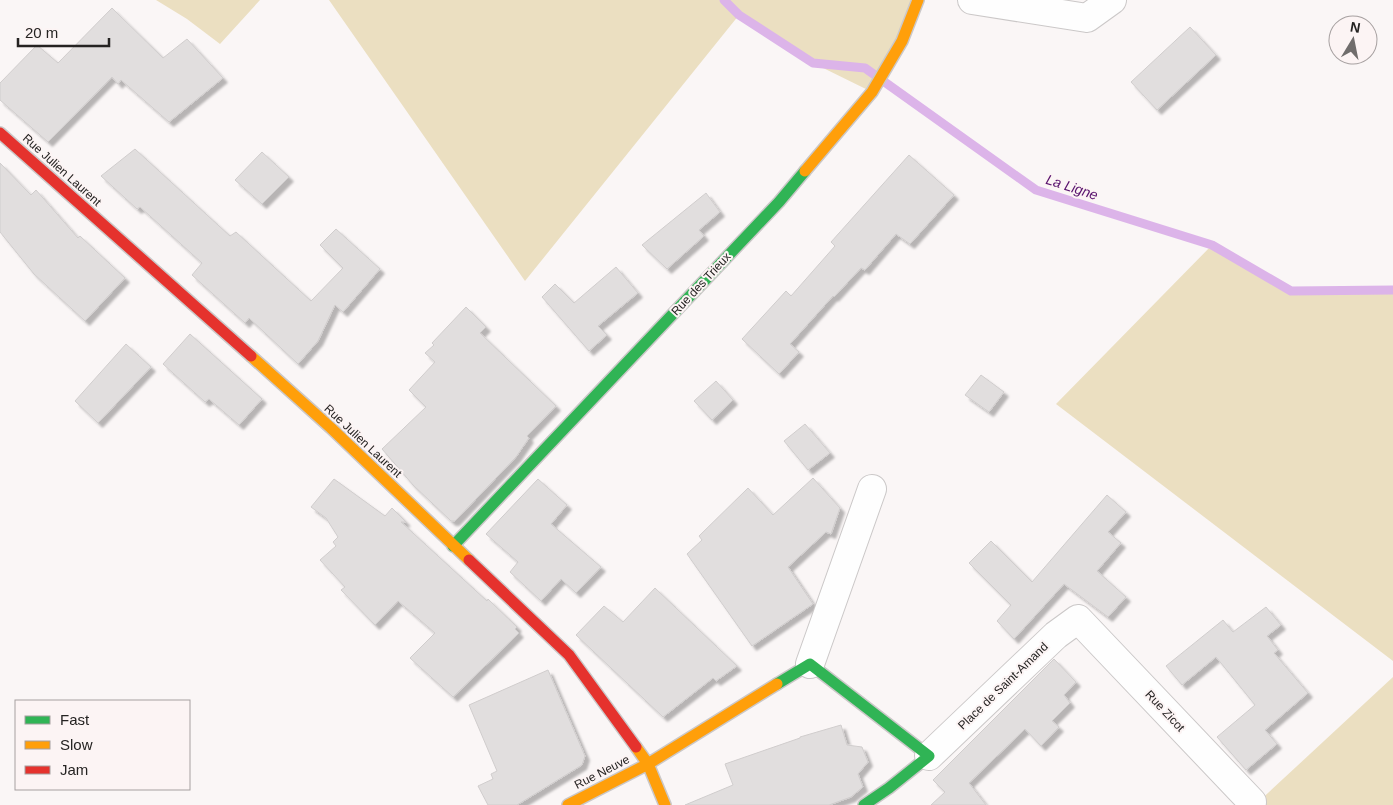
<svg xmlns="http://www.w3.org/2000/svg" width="1393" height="805" font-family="Arial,sans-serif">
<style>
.green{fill:#ebdfc1}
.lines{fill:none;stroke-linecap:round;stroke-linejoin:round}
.stream{stroke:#dcb4e9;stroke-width:9}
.building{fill:#e1dede;stroke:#d0cdcd;filter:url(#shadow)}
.street-casing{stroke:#cbc8c8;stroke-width:30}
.fast-casing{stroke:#cbc8c8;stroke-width:14}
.slow-casing{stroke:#cbc8c8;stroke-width:14}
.jam-casing{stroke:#cbc8c8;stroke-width:14}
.street{stroke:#fefefe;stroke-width:28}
.fast{stroke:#30b455;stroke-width:11}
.slow{stroke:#ff9f0a;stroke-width:11}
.jam{stroke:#e5322d;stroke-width:11}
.labels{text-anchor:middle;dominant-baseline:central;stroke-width:4;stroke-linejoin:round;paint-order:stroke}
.street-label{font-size:12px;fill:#252322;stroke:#fcf4f4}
.water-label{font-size:14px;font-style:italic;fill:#58126d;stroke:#fcf4f4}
</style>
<defs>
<filter id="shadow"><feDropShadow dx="4.5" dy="4.5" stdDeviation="1" flood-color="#0004"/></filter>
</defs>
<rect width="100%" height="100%" fill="#faf6f6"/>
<path class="green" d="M156,0h104l-40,44 -33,-25z
M329,0h589l-46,92 -59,-29 -74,-48 -214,266z
M1212,245l79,46 102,-1v371l-337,-257z
M1393,677v128h-138z"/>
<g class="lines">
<path class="stream" d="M724,0l15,15 74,48 52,5 171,122 176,55 79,46 102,-1"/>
</g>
<path class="building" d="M112,8l51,50 24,-19 36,39 -54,44 -48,-42 -3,4 -6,-7 -64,65 -48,-42v-17l37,-38 21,18z
M1190,27l26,28 -59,55 -26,-28z
M135,149l95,87 6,-4 75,69 32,-33 -23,-23 16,-16 44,40 -37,43 -8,-7 -17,36 -20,23 -49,-46 -4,5 -53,-48 10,-12 -62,-56 -3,2 -36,-33z
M262,152l27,25 -27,27 -27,-24z
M909,155l45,40 -44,49 -14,-10 -31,36 -4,-2 -27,29 -1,-1 -43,48 9,8 -20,22 -37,-35 44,-48 5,5 44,-50 -4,-4z
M0,163l31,32 5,-5 42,48 2,-2 45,42 -40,43 -51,-47 -34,-42z
M706,193l14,19 -21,18 5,6 -37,33 -25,-24z
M616,267l22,26 -40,33 9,9 -18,16 -47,-54 13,-13 19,19z
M466,307l20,20 -6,6 76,73 -29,30 2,2 -13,19 -61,64h-4l-38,-36 -31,-36 44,-42 -17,-17 26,-28 -10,-9 9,-8 -2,-2z
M190,334l72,65 -23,26 -30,-26 -4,3 -42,-38z
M126,344l25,23 -53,56 -23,-22z
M981,375l23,17 -15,20 -24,-17z
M716,381l17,19 -21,20 -18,-19z
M805,424l25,29 -22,17 -24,-29z
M813,478l27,30 -9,26 -5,-2 -38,35 25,37 -61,42 -65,-92 15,-14 -3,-4 49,-48 25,27z
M334,479l51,37 7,-8 14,14h-5l86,79 1,-2 29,28 -2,2 4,4 -66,64 -43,-39 25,-25 -37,-32 -23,24 -34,-35 4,-3 -25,-27 16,-14 -3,-4 5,-5 -12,-19 -15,-11z
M538,479l29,26 -16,19 50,43 -25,26 -15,-14 -20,22 -31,-29 8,-10 -32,-28z
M1107,495l19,17 -18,20 13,11 -24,28 29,26 -18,20 -44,-33 -50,55 -17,-18 14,-16 -42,-42 22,-22 41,41z
M655,588l82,78 -21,15 -3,-3 -50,39 -87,-82 28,-29 19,16z
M1266,607l15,18 -14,11 11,14 -4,3 34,40 -43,37 12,14 -31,26 -29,-33 38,-32 -39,-48 -34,28 -16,-19 57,-46 10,12z
M1054,659l22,23 -12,13 6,8 -18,18 7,6 -18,19 -16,-17 -56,54 17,22h-55l14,-13 -12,-12z
M548,670l37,86 -3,9 -65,40h-29l-10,-19 15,-7 -2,-5 6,-3 -28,-66z
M841,725l6,20 15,2 6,15 -10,12 5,13 -12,10 -22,8h-144l48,-20 -8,-21 75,-26v-1z"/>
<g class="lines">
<g class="street-casing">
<path id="street" d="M972,0l115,18 25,-18
M810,664l62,-175
M929,756l127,-121 22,-16 174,183"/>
</g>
<g class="fast-casing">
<path id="fast" d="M453,546l326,-344 26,-31
M777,684l33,-20 119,92 -40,32 -25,17"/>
</g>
<g class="slow-casing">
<path id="slow" d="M805,171l67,-79 30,-51 16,-41
M251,356l80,72 138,132
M636,747l12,17 17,41
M568,805l80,-41 129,-80"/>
</g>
<g class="jam-casing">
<path id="jam" d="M0,133l251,223
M469,560l100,95 67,92"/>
</g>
<use href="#street" class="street"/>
<use href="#fast" class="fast"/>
<use href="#slow" class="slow"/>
<use href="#jam" class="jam"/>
</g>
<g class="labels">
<g class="street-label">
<text transform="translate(62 170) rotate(42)">Rue Julien Laurent</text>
<text transform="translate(701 284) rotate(-47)">Rue des Trieux</text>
<text transform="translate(363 441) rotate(43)">Rue Julien Laurent</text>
<text transform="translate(1003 686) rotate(-44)">Place de Saint-Amand</text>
<text transform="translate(1165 711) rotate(47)">Rue Zicot</text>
<text transform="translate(602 772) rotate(-27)">Rue Neuve</text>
</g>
<g class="water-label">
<text transform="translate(1072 187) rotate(18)">La Ligne</text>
</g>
</g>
<rect x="15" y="700" width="175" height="90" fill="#fcf4f4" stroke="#a6a0a0"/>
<rect x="25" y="716" width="25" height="8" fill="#30b455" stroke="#a6a0a0"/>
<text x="60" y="725" font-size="15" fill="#252322">Fast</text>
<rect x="25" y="741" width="25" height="8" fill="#ff9f0a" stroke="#a6a0a0"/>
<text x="60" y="750" font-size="15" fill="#252322">Slow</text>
<rect x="25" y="766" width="25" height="8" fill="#e5322d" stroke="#a6a0a0"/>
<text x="60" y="775" font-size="15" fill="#252322">Jam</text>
<g transform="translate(1353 40) rotate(10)"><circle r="24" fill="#fcf4f4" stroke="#a6a0a0"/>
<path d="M0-4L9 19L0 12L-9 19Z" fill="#706d6c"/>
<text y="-8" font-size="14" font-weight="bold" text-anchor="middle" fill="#252322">N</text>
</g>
<path d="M18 38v8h91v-8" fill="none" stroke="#252322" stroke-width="2.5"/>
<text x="25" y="38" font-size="15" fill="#252322" stroke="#fcf4f4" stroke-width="4" paint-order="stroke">20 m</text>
</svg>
